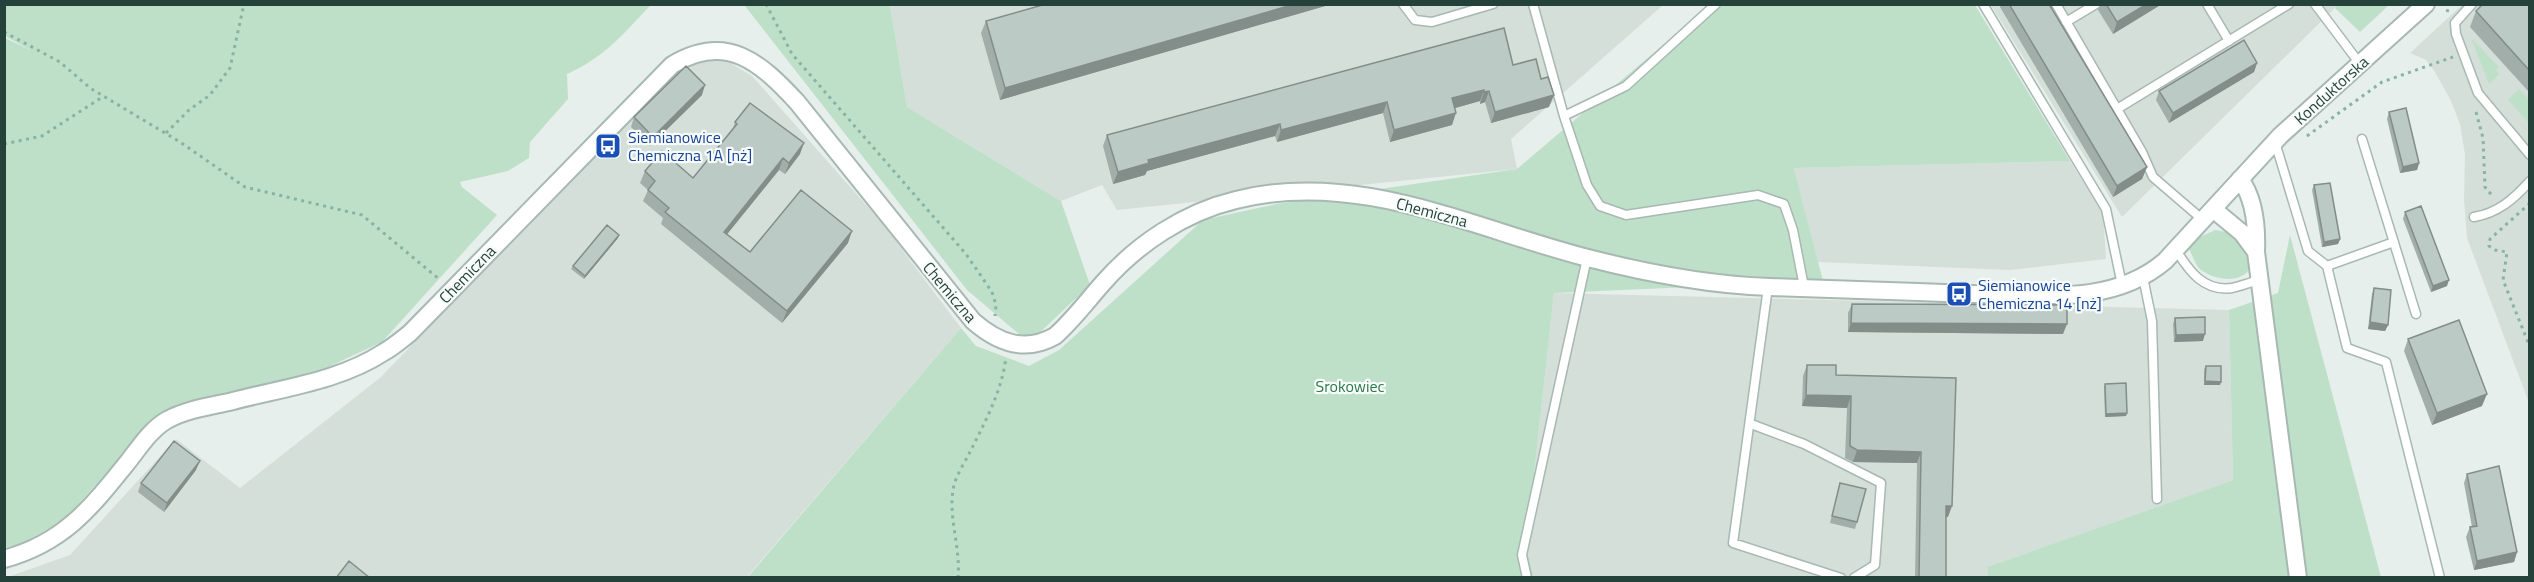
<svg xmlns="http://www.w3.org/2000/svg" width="2534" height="582" font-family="'Titillium Web',sans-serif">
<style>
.built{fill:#d4dfda}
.green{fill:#bfe0c8}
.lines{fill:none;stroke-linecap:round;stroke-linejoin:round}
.lane-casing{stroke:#a8b8b2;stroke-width:11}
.street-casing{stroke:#a8b8b2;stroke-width:20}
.path{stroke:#86b3a5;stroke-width:3;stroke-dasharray:3 4.5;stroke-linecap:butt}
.lane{stroke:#fff;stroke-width:8}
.street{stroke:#fff;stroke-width:16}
.wall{fill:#a1aea9}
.shaded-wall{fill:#838d89}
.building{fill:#bbcac4;stroke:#838d89;stroke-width:1.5}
.labels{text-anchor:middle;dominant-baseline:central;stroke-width:4.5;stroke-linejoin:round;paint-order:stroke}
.street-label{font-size:16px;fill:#24423a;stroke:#f7fbf9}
.transit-label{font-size:16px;fill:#164399;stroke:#f7fbf9;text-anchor:start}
.park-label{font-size:16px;fill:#2d7a4b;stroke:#f7fbf9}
</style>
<rect width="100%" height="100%" fill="#e6efeb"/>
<path class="built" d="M890,5h773l-152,134 6,30 -400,41 -15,-25 -41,16 -154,-94z
M1991,5h347l-216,212z
M2462,5h67v398l-62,-165 -3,-38 1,-45 -5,-31 -9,-23 -16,-29 -9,-12 -16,-7z
M719,56l33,20 130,147 79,105 -214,249 -742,1 65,-23 106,-116 64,49 141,-111 268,-279 43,-33z
M2070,161l33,52 3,46 -96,11 -192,-8 -24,-94z
M1554,293l675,17 4,170 -246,87 1,10h-454l-8,-30z"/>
<path class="green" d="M4,5h886l17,102 154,94 29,84 -55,52 -16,-3 -52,-44 -222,-284h-95c-28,29 -45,51 -83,68l1,25 -38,43 -1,16 -21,13 -48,11 2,5 35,28 -115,127 -54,25 -169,49 -95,104 -41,23 -18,5v-510l25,12 -25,-14z
M1710,5h265l95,156 -276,7 29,113 -269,12 -28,254 8,30 -787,1 214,-250 15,18 53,20 30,-16 144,-130 74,-16 240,-35z
M2338,5v-1l51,1 -29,27 -25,-24z
M2471,38l28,29 -3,3 3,4 -10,10z
M2519,89l10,10v24l-21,-23z
M2215,230c23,2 31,17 35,39 -11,15 -35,11 -49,1 -6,-5 -8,-14 -12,-21l7,-10z
M2290,235l91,342 -393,1 -1,-11 246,-87 -4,-170 49,-17z"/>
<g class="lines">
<g class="lane-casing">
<path id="lane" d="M1403,4l12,16 17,2 61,-18
M1533,4l31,112
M1716,4l-90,82 -62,30 23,69 13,21 26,9 132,-20 26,9 9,26 11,57
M1983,4l123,205 16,76
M2056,4l86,148 11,25 50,43
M2207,4l22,37
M2315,4l45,60
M2472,4l-17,19 1,11 22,59 52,62
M2066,22l30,-18
M2117,109l172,-105
M2362,139l54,175
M2275,142l33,109 19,15 20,82 39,14 54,216
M2474,217c24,-4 40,-18 56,-36
M2176,250c13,21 28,42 56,38 9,-2 19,-6 28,-8
M2327,266l67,-24
M2143,277l9,44 5,178
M1768,287l-35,256 108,35
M1751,424l53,20 77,39 -6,82 -21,13
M1527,578l-5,-23 65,-297"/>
</g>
<g class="street-casing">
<path id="street" d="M2240,179c15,20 17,49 16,73l42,326
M2213,209l29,24 14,19
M4,559c59,-16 86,-50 123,-96 12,-15 23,-33 40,-43 20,-11 45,-14 66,-19 49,-13 107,-20 151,-49 9,-5 17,-12 26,-19l262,-268c54,-33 88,-3 125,37l176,219c25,22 52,32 82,15 18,-16 32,-35 48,-53 34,-39 82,-71 133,-83 122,-31 238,29 352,58 58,15 122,27 182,29 49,2 98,3 148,5 39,2 79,3 118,3 18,0 36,1 54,-2 27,-4 54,-14 75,-32l115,-125 146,-132"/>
</g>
<path class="path" d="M766,4l26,50 174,200 26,38 4,13 -1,11
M2447,12l3,-8
M4,32l56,30 30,26 90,54 65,45 117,28 77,64
M2476,112l7,26 2,49 3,5 6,3
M166,133l23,-23 21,-15 20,-27 14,-64
M2307,136l75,-54 71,-25
M4,144l38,-8 62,-40
M2530,203l-40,36 -1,7 6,4 12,2 -4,28 27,67
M958,578c3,-31 -11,-63 -4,-93 3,-11 11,-23 16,-33 15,-30 32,-61 36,-95"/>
<use href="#lane" class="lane"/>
<use href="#street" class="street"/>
</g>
<path class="wall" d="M1046,4h286l-332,96 -19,-67 5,-12z
M2001,4h48l98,163 -5,12 -29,18 -113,-190z
M2100,4h62l-49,30 -15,-24z
M2529,4v88l-59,-65 6,-16z
M2257,63l-3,9 -85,51 -13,-23 3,-9z
M1513,65l36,42 -58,16 -6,-21 -5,2v-3l-25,7 -3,17 -62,17 -7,-29 -106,29 -2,-6 -128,35 -2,4 -32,9 -10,-38 4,-11z
M702,95l-52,51 -19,-19 3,-10z
M2389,112l30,51 -2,7 -17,3 -13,-54z
M735,122l65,32 -15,20 -6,-4 -52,64 23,18 98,-9 -66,80 -121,-99 2,-6 -20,-17 5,-11 -8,-7 5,-12 48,7 40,-50z
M2314,185l26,54 -2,5 -16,3 -10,-57z
M2405,212l42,74 -16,6 -28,-73z
M618,238l-34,41 -13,-10 2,-3z
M2374,288l14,37 -3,6 -17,-2 4,-35z
M1852,304l211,30 -215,-2v-19z
M2175,318l28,23 -29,1 -1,-18z
M2408,339l74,67 -50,19 -28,-74z
M1807,365l29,10 120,3 -8,139h-2v61h-31l2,-115 -64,-1 -8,-4 2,-50 -45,-2 1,-30z
M2206,366l14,19h-16v-16z
M2105,384l22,29 -1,3 -21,1 -1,-30z
M196,470l-32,42 -26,-20 3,-9z
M2467,474l50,78 -3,10 -40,8 -8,-33 4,-10h2l-8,-44z
M1840,483l17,39 -2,7 -25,-6z"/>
<path class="shaded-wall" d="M1295,4h37l-332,96 5,-12z
M2147,4h15l-49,30 4,-12z
M2257,63l-3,9 -85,51 4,-10z
M705,85l-3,10 -52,51 3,-9z
M1484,90l-4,11 -32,9 4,-12z
M1489,91l-4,11 -5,2 4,-12z
M1554,95l-5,12 -58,16 4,-11z
M1387,102l-4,11 -106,29 4,-12z
M1456,113l-4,12 -62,17 4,-12z
M1280,124l-5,12 -128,35 -2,4 -32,9 5,-12 30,-12z
M804,143l-4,11 -15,20 4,-11z
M783,158l-4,12 -59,73 4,-11z
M2419,163l-2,7 -17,3 3,-6z
M2147,167l-5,12 -29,18 4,-11z
M852,231l-4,12 -66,80 5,-12z
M619,235l-1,3 -34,41 1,-3z
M2340,239l-2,5 -16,3 2,-5z
M2449,280l-2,6 -16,6 2,-6z
M2370,322l18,3 -3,6 -17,-2z
M1851,323l216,1 -4,10 -215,-2z
M2205,334l-2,7 -29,1 2,-7z
M2205,381l16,1 -1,3h-16z
M2487,394l-5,12 -50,19 5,-12z
M1806,395l45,1 -4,12 -45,-2z
M2127,413l-1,3 -21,1 1,-3z
M1857,450l64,2 -4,11 -64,-1z
M200,461l-4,9 -32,42 3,-9z
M1946,506h6l-4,11h-6z
M2517,552l-3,10 -40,8 3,-9z"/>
<path class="building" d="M1046,4h249l-290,84 -19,-67z
M2009,4h40l98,163 -30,19z
M2106,4h41l-30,18z
M2483,4h46v66l-53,-59z
M1504,28l9,37 23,-6 5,20 7,-2 6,18 -59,17 -6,-21 -5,1v-2l-32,8 4,15 -62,17 -7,-28 -106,28 -1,-6 -132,36 1,3 -31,9 -11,-37z
M2244,40l13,23 -84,50 -14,-22z
M686,66l19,19 -52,52 -19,-20z
M750,103l54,40 -15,20 -6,-5 -59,74 26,20 51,-62 51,41 -65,80 -122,-99 4,-4 -21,-18 7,-9 -10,-10 17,-20 31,27 44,-54 -2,-2z
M2406,108l13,55 -16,4 -14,-55z
M2330,183l10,56 -16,3 -10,-57z
M2421,206l28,74 -16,6 -28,-74z
M607,225l12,10 -34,41 -12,-10z
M2374,288l17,2 -3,35 -18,-3z
M1852,304l215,1v19l-216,-1z
M2205,317v17l-29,1 -1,-17z
M2459,320l28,74 -50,19 -29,-74z
M1807,365h29v10l120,3 -4,128h-6v72h-27l2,-126 -64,-2 -7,-4 1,-50 -45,-1z
M2206,366h15v16l-16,-1z
M2126,383l1,30 -21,1 -1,-30z
M174,441l26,20 -33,42 -26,-20z
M2499,466l18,86 -40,9 -7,-34 7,-1 -10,-52z
M1840,483l26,6 -9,33 -25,-6z
M349,561l21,17h-34z"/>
<defs>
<g id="bus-square" transform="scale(1.35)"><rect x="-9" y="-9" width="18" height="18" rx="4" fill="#1a4fb4" stroke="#f7fbf9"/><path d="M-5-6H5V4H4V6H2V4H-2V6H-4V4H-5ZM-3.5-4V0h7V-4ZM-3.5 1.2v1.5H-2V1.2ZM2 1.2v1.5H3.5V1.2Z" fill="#fff"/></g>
</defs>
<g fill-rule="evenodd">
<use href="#bus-square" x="608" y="146"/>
<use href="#bus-square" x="1959" y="294"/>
</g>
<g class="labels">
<g class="street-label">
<text transform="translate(2331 90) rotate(-42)">Konduktorska</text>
<text transform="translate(1432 212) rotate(15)">Chemiczna</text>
<text transform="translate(467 274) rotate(-46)">Chemiczna</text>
<text transform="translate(950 292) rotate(50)">Chemiczna</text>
</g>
<g class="transit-label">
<text x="628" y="137">Siemianowice<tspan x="628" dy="18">Chemiczna 1A [nż]</tspan></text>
<text x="1978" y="285">Siemianowice<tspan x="1978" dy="18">Chemiczna 14 [nż]</tspan></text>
</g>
<g class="park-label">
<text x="1350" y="386">Srokowiec</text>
</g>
</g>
<rect width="2534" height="582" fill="none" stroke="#24423a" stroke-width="12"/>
</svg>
